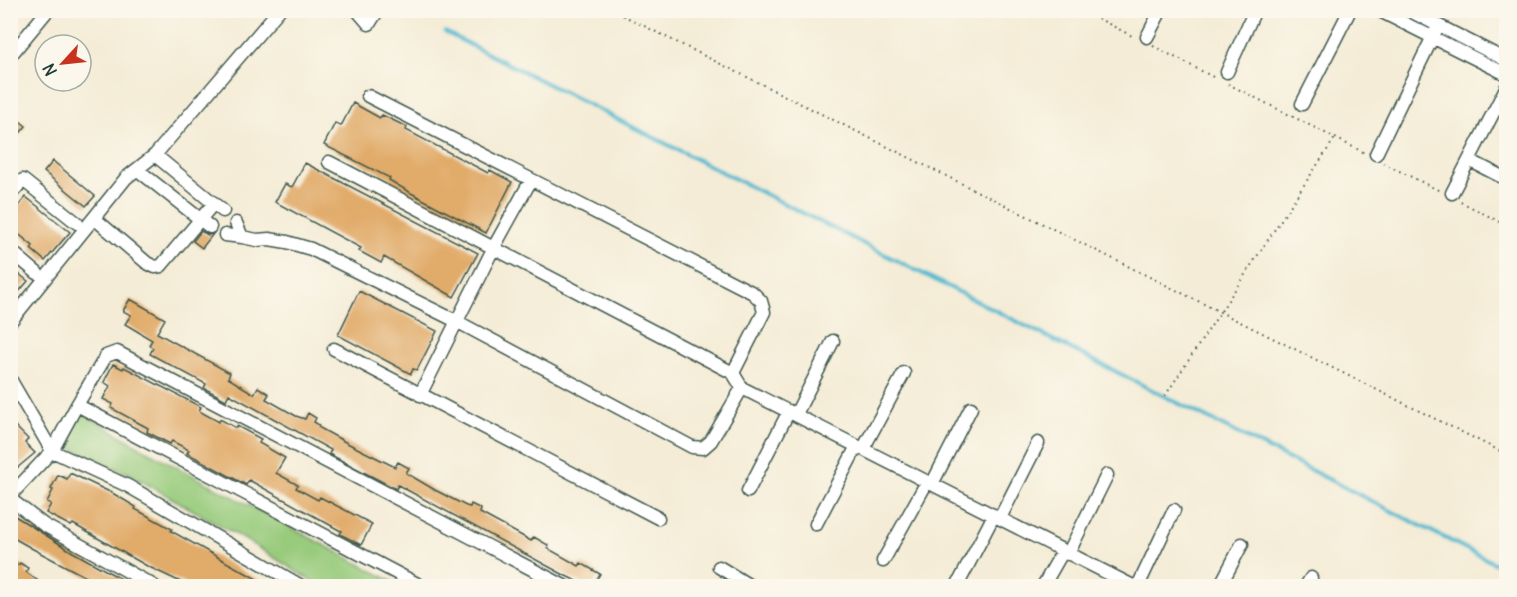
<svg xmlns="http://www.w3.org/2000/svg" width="1517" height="597" font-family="Delius,sans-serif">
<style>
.green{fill:#98cb7c;stroke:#5c8458;stroke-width:1.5}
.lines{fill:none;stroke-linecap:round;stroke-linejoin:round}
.stream{stroke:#52b9d0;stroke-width:4}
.building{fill:#e1ac6a}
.minor-casing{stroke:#3f574c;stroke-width:15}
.path{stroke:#3f574c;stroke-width:2;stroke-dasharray:1.5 4.5;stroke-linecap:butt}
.minor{stroke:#fff;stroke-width:12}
</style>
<rect width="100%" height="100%" fill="#fbf7ec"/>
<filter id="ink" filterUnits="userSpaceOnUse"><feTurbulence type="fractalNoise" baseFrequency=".0167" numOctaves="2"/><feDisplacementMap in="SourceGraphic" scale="12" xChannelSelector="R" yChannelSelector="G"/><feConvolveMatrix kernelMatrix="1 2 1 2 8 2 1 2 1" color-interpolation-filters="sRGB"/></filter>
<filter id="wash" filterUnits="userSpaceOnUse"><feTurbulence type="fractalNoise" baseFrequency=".008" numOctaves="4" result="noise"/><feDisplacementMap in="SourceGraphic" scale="24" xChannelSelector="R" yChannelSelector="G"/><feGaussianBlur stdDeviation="1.35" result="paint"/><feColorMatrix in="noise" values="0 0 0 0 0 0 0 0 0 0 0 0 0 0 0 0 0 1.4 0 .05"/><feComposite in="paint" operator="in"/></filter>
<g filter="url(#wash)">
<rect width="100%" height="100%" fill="#f4ecd6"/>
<path class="green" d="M79,411l66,39 256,136h-81l-76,-47 -115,-65 -65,-29z"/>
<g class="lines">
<path class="stream" d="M445,32l1061,537"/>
</g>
<g id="blocks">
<path class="building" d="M353,103l27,15 2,-3 25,12 -1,3 82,43 2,-3 22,12 -26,51 -75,-40 -22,-13 1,-2 -66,-33 11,-22 6,3z
M10,113l16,13 -16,19z
M53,161l42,35 -9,10 -42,-34z
M305,163l173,90 -24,44 -70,-40 -3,6 -22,-12 2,-3 -86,-46 10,-18 7,3z
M26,197l44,35 -25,29 -14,-12 2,-3 -23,-19v-11z
M201,231l7,4 5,-1 -11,14 -9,-7z
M10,267l18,14 -18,21z
M359,291l78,40 -20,39 -4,-1 -2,5 -73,-39z
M130,299l35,20 -8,14 73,40 -2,5 26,16 4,-7 11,7 -3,5 30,17 9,3 3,-6 8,5 -2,4 5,3 -1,2 29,16 48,24 3,-5 11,6 -3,5 29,17 31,16 4,1 1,-3 10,5 -1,4 44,24 7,4 3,-4 14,8 -1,3 32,18 2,-3 19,11 -8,12h-5l-21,-10 -168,-91 -2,4 -67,-35 2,-4 -102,-56 -3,6 -22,-12 2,-4 -56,-30 3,-6 -4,-3 3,-5 -27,-16 6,-9 -8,-4z
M113,364l10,5 1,-2 77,40 -2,4 20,11 1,-3 16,9 1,-2 24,13 -2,4 26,15 -9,15 22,12 -2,3 22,12 2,-3 52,27 -11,21 -21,-11 2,-3 -3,-1 -90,-50 -3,5 -59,-32 2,-3 -17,-9 -2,3 -23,-12 1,-4 -37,-20 2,-4 -10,-5 7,-13 -6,-4z
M10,421l18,18 -3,4 10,10 -25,21z
M70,473l44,21 22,13 -1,2 37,20 -1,2 98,55h-80l-42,-20 -74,-42 -2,2 -25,-13 5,-9 -4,-2 6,-12 -2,-1 7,-14 9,4z
M15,516l56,35 63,35h-31l-70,-37 -23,-13v-13z
M10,561l8,4 2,-2 8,5 -2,4 19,14h-35z"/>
</g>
</g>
<g filter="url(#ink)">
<use href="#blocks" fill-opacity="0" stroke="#3f574c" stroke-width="1.5"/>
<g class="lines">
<g class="minor-casing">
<path id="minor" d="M357,10l12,14 9,-14
M1378,10l128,64
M1408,10l98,50
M1147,37l14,-27
M10,56l38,-46
M1227,72l28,-62
M368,96l385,197 8,8 3,11 -31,61
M1302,104l48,-94
M1376,154l62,-128
M155,155l68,56
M1469,160l37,19
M329,162l404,211 9,15 391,198
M138,170l72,57
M1452,193l54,-105
M10,195l13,-15 54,43
M94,218l53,45 8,4 6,-1 53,-63
M225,235l17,2 -6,-14
M242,237l15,3 12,-1 18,3 24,7 147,73 234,125 11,1 8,-7 31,-53
M10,250l27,23
M10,322l116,-144 29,-23 124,-145
M334,349l324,169
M10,379l42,72 76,35 173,100
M420,395l74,-148 37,-67
M77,405l29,-49 11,-4 447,234
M796,414l37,-73
M863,449l41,-76
M932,484l39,-76
M748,491l41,-80
M10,496l42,-45 25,-46 344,181
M10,499l34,26 110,61
M1000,518l38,-75
M816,524l41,-78
M1068,554l39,-79
M883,561l44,-79
M719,567l31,19
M64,586h9
M957,586l37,-71
M1043,586l20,-35
M1138,586l36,-76
M1220,586l22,-42
M1306,586l5,-8"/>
</g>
<path class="path" d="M612,10l894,444
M1082,10l52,27
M1153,46l64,33
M1228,84l137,69
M1383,163l57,28
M1461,202l45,23
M1165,396l170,-258"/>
<use href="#minor" class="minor"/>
</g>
</g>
<rect width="1517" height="597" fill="none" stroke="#fbf7ec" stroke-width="36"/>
<g transform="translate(63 63) rotate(243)"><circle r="28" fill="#fbf7ec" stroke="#a3ada2" stroke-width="1.5"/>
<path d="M0-4.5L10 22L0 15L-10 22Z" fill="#c8321e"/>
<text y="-9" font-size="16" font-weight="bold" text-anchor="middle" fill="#1f3d34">N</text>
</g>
</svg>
